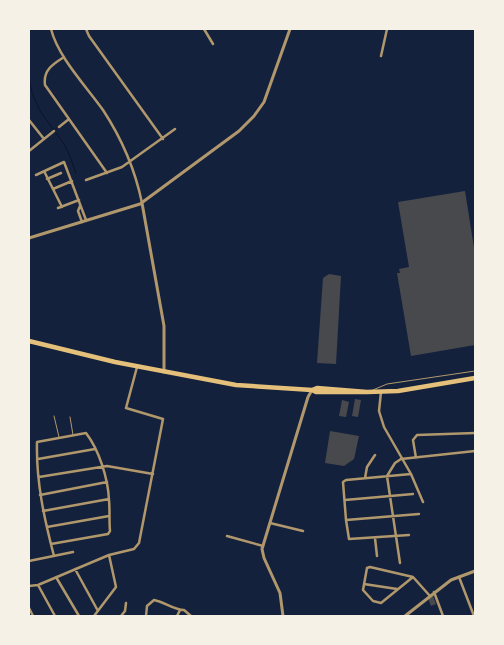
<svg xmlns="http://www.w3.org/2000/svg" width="504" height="645" font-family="'DejaVu Sans',sans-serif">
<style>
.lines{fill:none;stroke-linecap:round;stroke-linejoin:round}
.stream{stroke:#0b132b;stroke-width:1}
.building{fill:#48494c}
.service{stroke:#b1986c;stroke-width:1}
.minor{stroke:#b1986c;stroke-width:2.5}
.tertiary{stroke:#b1986c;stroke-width:3}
.primary{stroke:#e5c07b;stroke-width:4.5}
</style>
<rect width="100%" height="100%" fill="#14213d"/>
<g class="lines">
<path class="stream" d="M29,76c3,30 18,44 35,68 5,8 8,19 12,29"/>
</g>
<path class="building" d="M465,191l10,63v91l-64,11 -14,-83h3l-1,-4 10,-2 -11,-65z
M329,274l12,2 -5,88 -19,-1 6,-85z
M355,399l6,1 -3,17 -6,-1z
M342,400l7,2 -3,15 -7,-1z
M330,431l29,5 -5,23 -10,7 -19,-3z
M433,596l3,8 -5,2 -3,-8z"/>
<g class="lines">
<path class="service" d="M373,390l14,-6 88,-13
M54,416l5,21
M70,417l3,18"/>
<path class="minor" d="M51,29c7,28 35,57 52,81 19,29 32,59 39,93
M86,29l3,7 74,103
M204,29l9,15
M381,56l6,-27
M64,57c-11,7 -21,13 -19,28l62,88
M29,120l15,19
M59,127l10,-8
M29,151l25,-20
M44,171l18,36
M36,175l28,-13 22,58
M47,179l14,-6
M86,180l36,-13 53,-38
M53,189l19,-8
M80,206l-2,5 4,11
M58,208l21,-8
M381,392l-2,19 5,16 27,47 12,28
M416,458l-3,-18 4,-5 58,-2
M38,459l57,-10
M39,477l68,-11 46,8
M365,478l2,-11 8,-12
M40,495l67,-13
M345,500l68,-6
M43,511l66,-12
M346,520l73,-6
M270,523l33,8
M47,527l62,-11
M409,535l-60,4 -3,-19 -3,-38 3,-2 65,-6
M227,536l36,10
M375,538l2,18
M51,544l57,-10 2,-3c-1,-10 0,-21 -1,-31 -1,-22 -10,-50 -23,-67l-49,9c-1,39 7,76 17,114
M29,561l44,-9
M400,563l-13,-87 8,-13 6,-4 74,-8
M75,569l23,42
M56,577l23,39
M413,577l-32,26 -8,-2 -10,-11 4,-22 3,-1 43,10 17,19
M459,577l15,39
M364,584l33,5
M38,585l17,31
M29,586l9,-1 71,-30 25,-6 5,-6 24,-124 -37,-11 11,-41
M434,592l9,24
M29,608l4,8
M94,616l22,-29 -7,-32
M121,616l4,-5 1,-8
M146,616l1,-10 7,-6c11,2 20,10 30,10l7,6
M177,616l3,-6"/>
<path class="tertiary" d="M142,203l22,123v46
M29,238l111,-34 99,-73 15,-15 10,-14 26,-73
M283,616l-3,-23 -16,-35 -2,-9 46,-152 4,-7
M405,616l46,-36 24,-9"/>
<path class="primary" d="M29,341l86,21 121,23 76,5 5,-2 50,4 31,-1 77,-13
M312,390l4,2h49"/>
</g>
<rect width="504" height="645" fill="none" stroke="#f6f1e7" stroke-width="60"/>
</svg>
